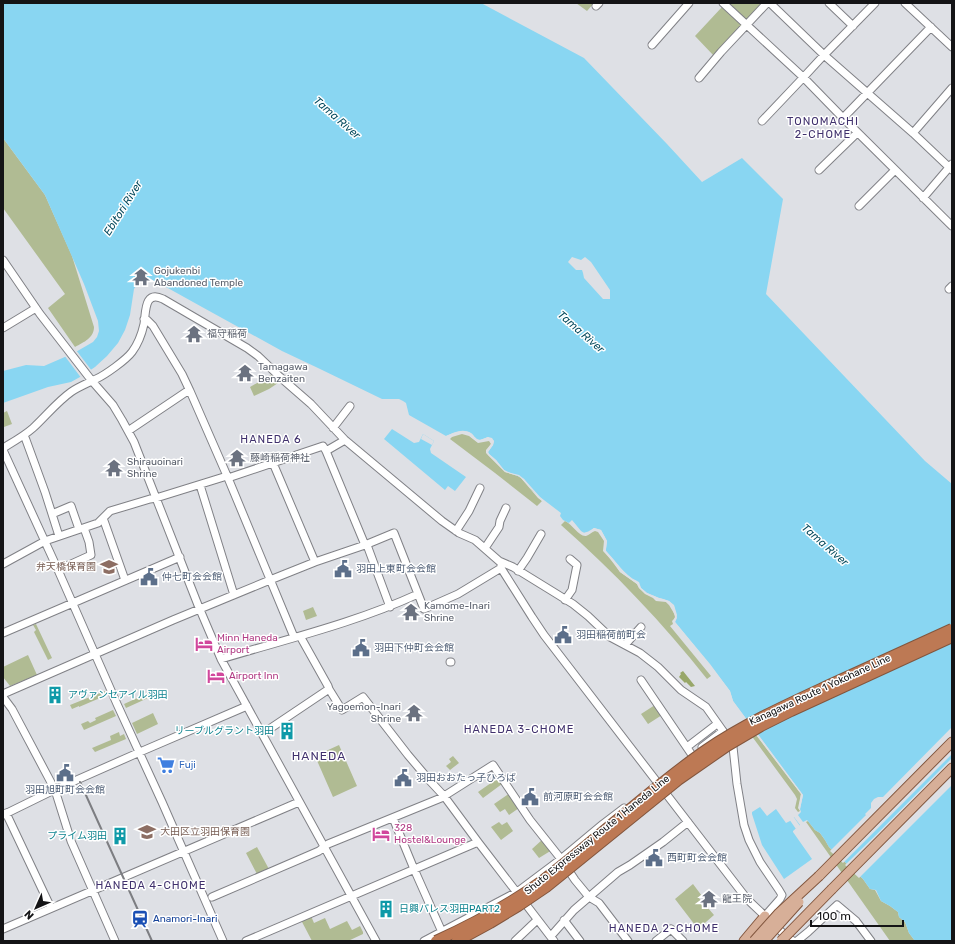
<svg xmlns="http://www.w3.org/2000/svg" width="955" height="944" font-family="Rubik,'Noto Sans JP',sans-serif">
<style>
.green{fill:#b0bb93}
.forest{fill:#98a769}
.water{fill:#89d6f2;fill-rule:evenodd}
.pier{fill:#dee0e5}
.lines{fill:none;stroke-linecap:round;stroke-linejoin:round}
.minor-casing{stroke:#808186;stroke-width:9}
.major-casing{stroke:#82563e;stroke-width:11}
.minor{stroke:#fff;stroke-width:7}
.major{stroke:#d7af98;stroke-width:9}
.rail{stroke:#7d7e82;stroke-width:2}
.major-bridge-casing{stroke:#82563e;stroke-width:11;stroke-linecap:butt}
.highway-bridge-casing{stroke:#82563e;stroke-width:12;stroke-linecap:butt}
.major-bridge{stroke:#d7af98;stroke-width:9}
.highway-bridge{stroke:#bd7954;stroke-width:10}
.labels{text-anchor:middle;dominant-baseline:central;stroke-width:3;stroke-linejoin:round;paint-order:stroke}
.worship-label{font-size:10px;fill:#5b616d;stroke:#fff;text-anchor:start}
.education-label{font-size:10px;fill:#785e54;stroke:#fff;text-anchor:end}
.service-label{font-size:10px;fill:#4e5e75;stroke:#fff;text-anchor:start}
.hotel-label{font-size:10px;fill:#b23c85;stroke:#fff;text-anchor:start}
.street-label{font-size:10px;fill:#141416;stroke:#fff}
.culture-label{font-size:10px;fill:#0d838f;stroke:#fff;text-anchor:start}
.shop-label{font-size:10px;fill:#366cbe;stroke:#fff;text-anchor:start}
.transit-label{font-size:10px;fill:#164399;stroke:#fff;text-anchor:start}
.water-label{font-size:11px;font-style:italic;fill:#054a5d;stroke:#fff}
.neighbourhood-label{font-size:11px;letter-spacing:1px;fill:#40316d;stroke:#fff}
.quarter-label{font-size:12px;letter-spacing:1px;fill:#40316d;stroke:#fff}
</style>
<rect width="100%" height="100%" fill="#dee0e5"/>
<path class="green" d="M576,3h18l-7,8z
M729,3h33l-15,17z
M722,7l20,18 -28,31 -19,-20z
M3,138l42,57 27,61 22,71c0,11 -10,15 -19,20l-27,-39 17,-14 -62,-86z
M273,374l8,7 -12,8 -15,7 -4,-9z
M7,411l5,13 -8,3 -1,-14z
M462,434l7,2 9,7 11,-2 2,3 -5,6v3l19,19 13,4 3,2 21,23 -5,5 -42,-33 -45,-34 2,-2z
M565,521c7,3 14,16 21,15 3,-1 6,-4 9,-5l3,1 6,9 -1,10 11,12 6,9 17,12 2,4 6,6 8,4 3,3 10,1 3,3 6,10v3l-3,3 1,3 -3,2 41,50 -4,3c-44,-56 -93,-107 -146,-154z
M313,607l4,9 -11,4 -3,-9z
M36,624l16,34 -4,2 -14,-28 2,-2 -3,-5z
M28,655l9,20 -27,11 -7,-9v-10z
M157,689l2,4 -33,15 -2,-4z
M105,691l2,4 -28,12v-1l-7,3 -2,-4z
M655,705l7,10 -14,9 -7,-10z
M113,710l3,6 -32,14 -3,-6 7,-3 2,2 6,-3 -1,-2z
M153,713l5,11 -21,10 -5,-11z
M751,728l50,66 -3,14 2,3 -2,1 -3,-4 2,-9 -2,-4 -47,-64z
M119,732l1,4 4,-2 2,5 -31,13 -3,-4 19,-8 -1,-4z
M339,745l18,41 -24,11 -18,-41z
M453,756l6,7 -9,7 -4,-4 5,-4 -2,-3z
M498,778l4,6 -19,14 -5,-6z
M510,793l9,15 -10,7 -4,-6 -5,3 -6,-8z
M808,821l7,9 5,3 5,7 4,7 34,32 7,10 5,1 6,11 9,5 8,6 1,5 6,5 4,11 6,8h-25l-84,-119z
M499,822l3,3 5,-3 6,9 -12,9 -10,-13z
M543,839l9,11 -13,8 -7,-9z
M257,847l13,24 -12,5 -12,-23z
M693,884l9,12 -3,2 2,3 -2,1 4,5 2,-1 2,3 1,-1 6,7 -16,14 -23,-30z
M311,916l3,7 11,-5 5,11 17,-8 5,9 8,-4 3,6v2l-15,7h-36l-11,-21z"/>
<path class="forest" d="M683,671l12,15 -4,1 -5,-5 -1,1 -6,-6 2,-3 -1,-1z"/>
<path class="water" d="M3,3h478l103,55 83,86 35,38 40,-24 41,41 -17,95 159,167 27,23v457h-37l-6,-8 -4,-11 -6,-5 -1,-5 -8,-6 -9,-5 -5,-11 -6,-1 -7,-10 -34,-32 -4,-7 -5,-7 -5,-3 -8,-10 -4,2 -5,-7 3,-3 -1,-3 3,-14 -70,-94 -3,-10 -20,-27 -35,-42 2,-7 -3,-10 -5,-4 -6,-2 -4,-1 -12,-5 -6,-5 -4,-7c-13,-6 -21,-20 -31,-30v-2l1,-8 -6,-11 -7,-2c-14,10 -13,2 -22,-7l-3,2 -6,-3 -3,-4 1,-3 -21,-16 -16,-18 -20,-9 -8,-10 -7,-6 -1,-2 5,-7 1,-4 -6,-4c-3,1 -7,3 -10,3 -3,-1 -4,-5 -7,-7 -8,-5 -17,-1 -25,3l-37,-21 -3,-12 -3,-2 -4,-2h-17l-64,-31 -36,-17 -80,-44 -45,-25 -7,-3 -6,1 -3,-5 -2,2 4,4 -6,3 -3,5 -4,26 -5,15 -7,13 -11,13 -12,11 -15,10 -9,5 -23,5 -45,16v-32l23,-6 18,1 30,-13 19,-11 4,-5 2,-6 -1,-10 -14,-37 -39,-89 -42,-57zM572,257l9,3 4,-3 6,5 19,28v9h-7l-19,-21 -1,-5 -1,-3h-6l-8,-8z
M392,429l22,14 5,-1 4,-8 11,7 -4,8 1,4 35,24 -11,14 -7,-5 -3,4 -61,-51z
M760,807l7,9 9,-7 10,14 4,-2 4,-4 6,8 -7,6v1l19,27 -28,20 -22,-34 -10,-31v-2z"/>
<path class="pier" d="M76,350l16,21 -10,8 -18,-24z
M462,431l7,1 8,7 3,1 8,-3 4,1 2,3 -1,4 -5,7 1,2 7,6 8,10 3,2 12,3 5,4 8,11 11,10 -1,1 -4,-3 -17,-20 -3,-2 -13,-4 -17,-17 -2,-3 5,-8 1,-3 -1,-1 -3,-1 -9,3 -3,-1 -8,-7 -2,-1h-7l-11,5 -2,-2 7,-3z
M423,434l11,7 -2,4 -11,-6z
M572,520l9,11 3,2 5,-1 5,-4 7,2 6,11 -1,8v2l16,19 10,9 7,3 2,6 6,5 12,5 4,1 6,2 5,5 3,12 -2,4 35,43 20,26 3,10 14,19 205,-96v17l-101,46 -94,46 46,62 -3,14 -1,-2 2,-13 -70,-92 -3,-10 -19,-26 -36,-43v-2l2,-4 -3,-10 -7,-6 -6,-1 -13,-6 -7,-6 -2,-4 -7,-5 -10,-7 -15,-20 -1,-3 1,-7 -6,-11 -5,-1 -8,5h-3l-4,-3 -7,-9 -1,1 -2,-1z
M952,727v27l-109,109 -13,-12 36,-36 -1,-1 6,-6v-5l3,-4 4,-2h5z
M952,758v27l-93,93 -14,-13 32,-31z
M793,816l7,10 -4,3 -7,-10z"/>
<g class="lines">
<g class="minor-casing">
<path id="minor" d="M723,3l80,74 40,41 109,108
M770,3l54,52 89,78 39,37
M829,3l24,23
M905,3l47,44
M596,6l3,-3
M652,45l37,-42
M699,78l22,-26 46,-49
M843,118l88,-91
M762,121l38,-40 24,-26 51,-52
M913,133l39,-45
M819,170l38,-37
M923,198l29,-34
M859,206l36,-36
M3,260l37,54 52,67 21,24 9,15 12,22 64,163 23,54 155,282
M949,289l3,-3
M144,319l3,1 6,6 29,48 8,17 38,87 66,159
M3,328l33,-20
M333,428l17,-22
M128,431l61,-41
M24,435l2,5 19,52 14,44
M3,448c10,-6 21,-12 30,-20 13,-12 24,-26 38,-36 7,-5 17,-9 25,-13 9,-4 30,-19 36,-27 6,-8 10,-19 12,-28 2,-12 0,-34 19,-25l84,49 11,8 22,21 31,27 34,36 97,81 17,12 16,7 24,21 14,6 60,37 15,12 22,21 30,16 18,14 23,23 25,17 17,24 10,16 4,37 7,41 5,15 11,22 19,28 3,5 -2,4 -15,17
M3,450l55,120 59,134 45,98 61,139
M326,451l19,-11
M273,463l42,99
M228,478l95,-32 3,5 39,94
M200,485l34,110
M52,514l19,-8 8,23
M103,518l22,62
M456,531l13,-20 11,-23
M367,545l23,62
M485,548l14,-21 1,-6 6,-13
M3,564l42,-23 53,-18 12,-12 40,-12 6,-1 71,-22
M501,565v3l31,49 12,18 203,264 40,38 6,4
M58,570l33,-15 -2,-13 -5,-14
M518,571l9,-13 14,-24
M565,600l7,-10 5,-25 -7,-6
M3,633l177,-76
M300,636l28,50 1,3 13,21 21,-13 45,58 22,26 14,15 34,46 76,99
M625,645l16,-18
M221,659c66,-20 134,-36 197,-65
M450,662h1
M641,680l51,75
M3,694l170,-74 97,-40 45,-18 50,-17 29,-12 30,76 34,-15 43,-26
M3,697l9,12 43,81 16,51 44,100
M262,734l67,-45
M687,747l30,-23
M702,747l21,-16
M6,813l45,95
M3,815l51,-25 86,-38 107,-46
M393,818l21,51 28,63 9,9
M212,897l107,-46 5,-4 4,-3 113,-46 52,-33 37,55 31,39 14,21 14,17 10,6 29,38
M564,920l16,21
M3,929l296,-127
M551,936l23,-26 44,-38 12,-7 33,-23 25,-20
M246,941l232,-99
M424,941l93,-49 44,-33 42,-35 21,-16
M515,941l20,-19 2,-3
M656,941l15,-12 12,12
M797,941l11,-9 29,-27 19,16 15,20"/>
</g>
<g class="major-casing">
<path id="major" d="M819,876l133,-134
M832,889l120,-121
M744,941l21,-25"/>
</g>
<use href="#minor" class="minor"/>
<use href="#major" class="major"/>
<path class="rail" d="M80,782l72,159"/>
<g class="major-bridge-casing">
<path id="major-bridge" d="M754,941l25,-28 40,-37
M764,941l35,-39
M781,941l51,-52"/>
</g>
<g class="highway-bridge-casing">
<path id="highway-bridge" d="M436,941c37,-17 73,-36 106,-60 56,-42 106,-91 164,-131 38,-26 80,-45 121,-64 42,-19 83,-38 125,-57
M457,941l33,-18 28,-17 28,-19 132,-107 49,-34 34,-20 30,-15 161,-74"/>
</g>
<use href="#major-bridge" class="major-bridge"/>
<use href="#highway-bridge" class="highway-bridge"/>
</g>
<defs>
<g id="temple-bare" transform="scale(1.38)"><path d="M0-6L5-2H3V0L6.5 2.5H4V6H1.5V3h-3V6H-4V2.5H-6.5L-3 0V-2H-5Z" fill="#6b7280" stroke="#fff" stroke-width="2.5" paint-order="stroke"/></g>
<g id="school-bare" transform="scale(1.38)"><path d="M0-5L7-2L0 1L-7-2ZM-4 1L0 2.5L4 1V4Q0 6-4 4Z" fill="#8d6e63" stroke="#fff" stroke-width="2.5" paint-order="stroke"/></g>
<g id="civic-bare" transform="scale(1.38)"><path d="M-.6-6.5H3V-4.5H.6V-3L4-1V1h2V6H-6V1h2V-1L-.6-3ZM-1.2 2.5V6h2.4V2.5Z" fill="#5c6f8a" stroke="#fff" stroke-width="2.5" paint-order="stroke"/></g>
<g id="hotel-bare" transform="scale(1.38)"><path d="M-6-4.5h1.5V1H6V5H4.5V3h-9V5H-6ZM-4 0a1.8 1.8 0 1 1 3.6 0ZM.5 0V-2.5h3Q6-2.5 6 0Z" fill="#d1479c" stroke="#fff" stroke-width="2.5" paint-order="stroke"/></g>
<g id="building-bare" transform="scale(1.38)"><path d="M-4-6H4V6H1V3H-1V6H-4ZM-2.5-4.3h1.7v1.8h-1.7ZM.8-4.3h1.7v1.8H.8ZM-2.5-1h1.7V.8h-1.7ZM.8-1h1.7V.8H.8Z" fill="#0f9aa8" stroke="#fff" stroke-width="2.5" paint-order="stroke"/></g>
<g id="supermarket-bare" transform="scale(1.38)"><path d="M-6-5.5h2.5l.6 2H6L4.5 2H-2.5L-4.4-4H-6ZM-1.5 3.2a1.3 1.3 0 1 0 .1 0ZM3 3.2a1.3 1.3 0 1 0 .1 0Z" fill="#3f7fe0" stroke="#fff" stroke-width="2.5" paint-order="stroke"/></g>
<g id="station-bare" transform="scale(1.38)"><path d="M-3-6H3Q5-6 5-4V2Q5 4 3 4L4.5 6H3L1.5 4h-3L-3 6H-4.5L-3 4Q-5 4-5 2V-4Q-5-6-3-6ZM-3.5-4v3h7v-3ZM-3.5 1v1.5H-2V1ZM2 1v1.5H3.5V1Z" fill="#1a4fb4" stroke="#fff" stroke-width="2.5" paint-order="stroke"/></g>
</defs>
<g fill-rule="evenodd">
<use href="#temple-bare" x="141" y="277"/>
<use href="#temple-bare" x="194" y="334"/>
<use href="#temple-bare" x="245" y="373"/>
<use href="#temple-bare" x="237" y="458"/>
<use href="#temple-bare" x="114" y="468"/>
<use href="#school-bare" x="109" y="567"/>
<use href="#civic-bare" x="343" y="569"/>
<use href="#civic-bare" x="149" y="577"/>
<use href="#temple-bare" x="411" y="612"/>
<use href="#civic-bare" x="563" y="635"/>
<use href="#hotel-bare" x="204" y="644"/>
<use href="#civic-bare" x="361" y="648"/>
<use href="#hotel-bare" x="216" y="676"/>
<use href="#building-bare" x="55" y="695"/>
<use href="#temple-bare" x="414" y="713"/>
<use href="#building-bare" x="287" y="731"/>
<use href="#supermarket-bare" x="166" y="765"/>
<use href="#civic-bare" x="65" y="773"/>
<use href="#civic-bare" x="403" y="778"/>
<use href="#civic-bare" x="530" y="797"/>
<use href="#school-bare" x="147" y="832"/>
<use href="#hotel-bare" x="381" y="834"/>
<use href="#building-bare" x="120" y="836"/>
<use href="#civic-bare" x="654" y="858"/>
<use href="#temple-bare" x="709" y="899"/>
<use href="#building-bare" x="386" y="909"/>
<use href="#station-bare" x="140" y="919"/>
</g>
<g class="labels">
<g class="worship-label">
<text x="154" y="271">Gojukenbi<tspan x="154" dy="12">Abandoned Temple</tspan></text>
<text x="207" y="334">福守稲荷</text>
<text x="258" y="367">Tamagawa<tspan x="258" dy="12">Benzaiten</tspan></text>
<text x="250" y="458">藤崎稲荷神社</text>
<text x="127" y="462">Shirauoinari<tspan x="127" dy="12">Shrine</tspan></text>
<text x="424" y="606">Kamome-Inari<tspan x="424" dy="12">Shrine</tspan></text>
<text x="401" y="707" text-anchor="end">Yagoemon-Inari<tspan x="401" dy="12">Shrine</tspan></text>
<text x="722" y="899">龍王院</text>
</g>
<g class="education-label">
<text x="96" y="567">弁天橋保育園</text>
<text x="160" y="832" text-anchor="start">大田区立羽田保育園</text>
</g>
<g class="service-label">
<text x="356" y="569">羽田上東町会会館</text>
<text x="162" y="577">仲七町会会館</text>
<text x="576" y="635">羽田稲荷前町会</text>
<text x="374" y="648">羽田下仲町会会館</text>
<text x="416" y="778">羽田おおたっ子ひろば</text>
<text x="65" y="790" text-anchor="middle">羽田旭町町会会館</text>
<text x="543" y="797">前河原町会会館</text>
<text x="667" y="858">西町町会会館</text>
</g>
<g class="hotel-label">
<text x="217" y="638">Minn Haneda<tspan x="217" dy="12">Airport</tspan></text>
<text x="229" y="676">Airport Inn</text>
<text x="394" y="828">328<tspan x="394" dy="12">Hostel&amp;Lounge</tspan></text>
</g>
<g class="street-label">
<text transform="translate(820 690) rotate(-25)">Kanagawa Route 1 Yokohane Line</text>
<text transform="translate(597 835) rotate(-39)">Shuto Expressway Route 1 Haneda Line</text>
</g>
<g class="culture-label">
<text x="68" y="695">アヴァンセアイル羽田</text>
<text x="274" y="731" text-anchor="end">リーブルグラント羽田</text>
<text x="107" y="836" text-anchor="end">プライム羽田</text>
<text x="399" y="909">日興パレス羽田PART2</text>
</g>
<g class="shop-label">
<text x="179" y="765">Fuji</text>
</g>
<g class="transit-label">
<text x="153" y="919">Anamori-Inari</text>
</g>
<g class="water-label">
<text transform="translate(337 118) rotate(41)">Tama River</text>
<text transform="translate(123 208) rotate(-58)">Ebitori River</text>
<text transform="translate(581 332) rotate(41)">Tama River</text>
<text transform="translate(825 545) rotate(41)">Tama River</text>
</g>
<g class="neighbourhood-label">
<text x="823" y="121">TONOMACHI<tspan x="823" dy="13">2-CHOME</tspan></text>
<text x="271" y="439">HANEDA 6</text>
<text x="519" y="729">HANEDA 3-CHOME</text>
<text x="151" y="885">HANEDA 4-CHOME</text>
<text x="664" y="928">HANEDA 2-CHOME</text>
</g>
<g class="quarter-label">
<text x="319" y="756">HANEDA</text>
</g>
</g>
<rect width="955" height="944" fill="none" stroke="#141416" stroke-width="8"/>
<g transform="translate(36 908) rotate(225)" stroke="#ffffff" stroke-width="3" paint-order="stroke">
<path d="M0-3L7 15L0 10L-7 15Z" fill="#141416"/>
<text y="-6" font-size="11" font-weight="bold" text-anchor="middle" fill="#141416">N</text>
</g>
<path d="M811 920v6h92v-6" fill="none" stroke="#141416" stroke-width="2"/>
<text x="817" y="920" font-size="12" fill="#141416" stroke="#ffffff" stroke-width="3" paint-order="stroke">100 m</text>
</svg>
